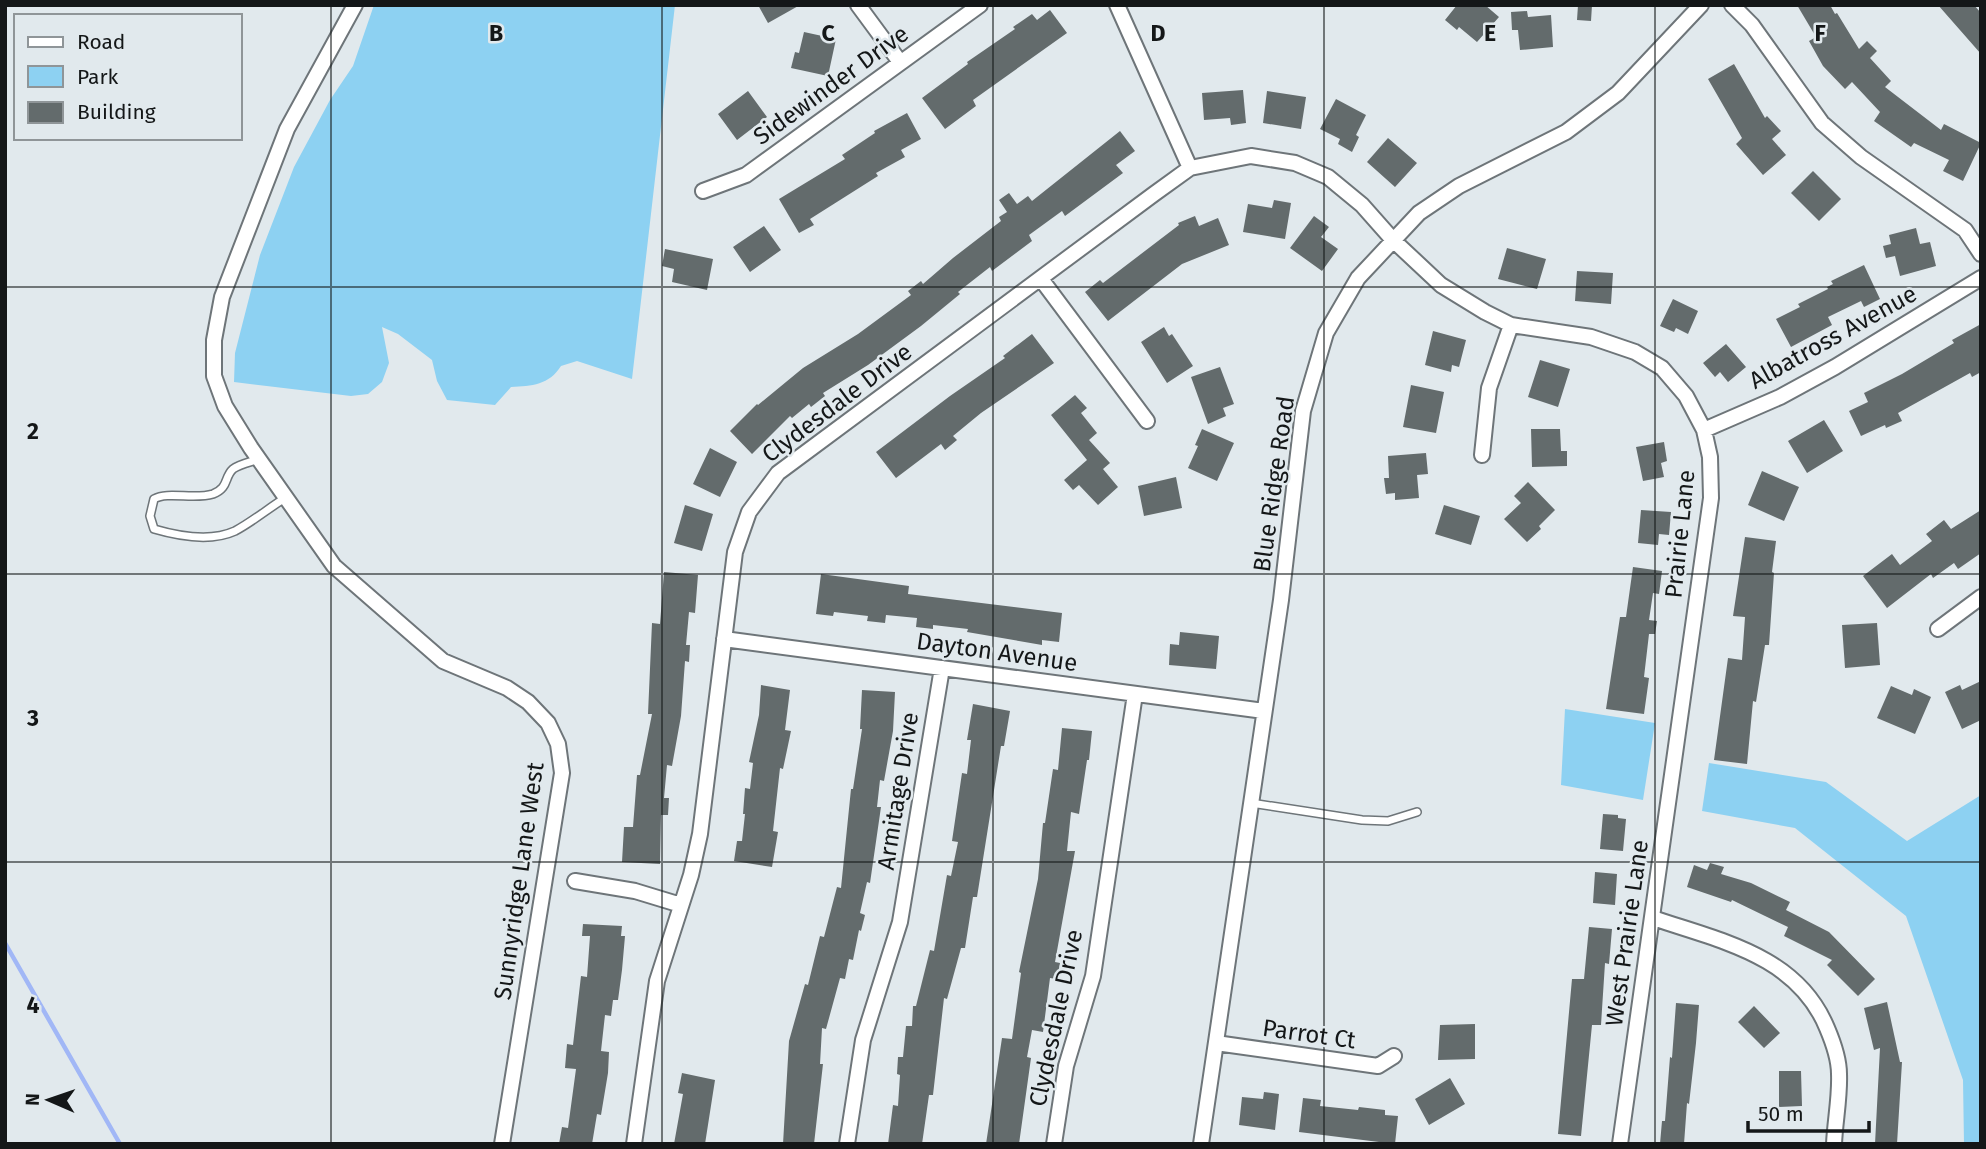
<svg xmlns="http://www.w3.org/2000/svg" width="1986" height="1149" font-family="'Fira Sans',sans-serif">
<style>
.green{fill:#8dd1f2}
.lines{fill:none;stroke-linecap:round;stroke-linejoin:round}
.stream{stroke:#a1b7f6;stroke-width:4.5}
.building{fill:#636b6c}
.lane-casing{stroke:#6e7579;stroke-width:10}
.street-casing{stroke:#6e7579;stroke-width:18}
.lane{stroke:#fff;stroke-width:7}
.street{stroke:#fff;stroke-width:14}
.grid{fill:none;stroke:#141718;stroke-width:2;stroke-opacity:0.55}
.labels{text-anchor:middle;dominant-baseline:central;stroke-width:5;stroke-linejoin:round;paint-order:stroke}
.street-label{font-size:24px;fill:#141718;stroke:#e1e9ed}
.grid-label{font-size:23px;text-anchor:middle;font-weight:bold;fill:#141718;stroke:#e1e9ed;stroke-width:5;stroke-linejoin:round;paint-order:stroke}
</style>
<rect width="100%" height="100%" fill="#e1e9ed"/>
<path class="green" d="M374,5h301l-43,374 -55,-18 -16,5c-12,19 -29,20 -50,21l-16,18 -48,-5 -10,-19 -5,-21 -34,-26 -16,-7 7,36 -7,19 -14,12 -17,2 -117,-14 1,-29 25,-98 34,-88 36,-67 23,-34z
M1565,709l90,14 -12,77 -82,-15z
M1709,763l117,19 81,59 74,-46v349h-17l-1,-64 -57,-164 -111,-88 -93,-17z"/>
<g class="lines">
<path class="stream" d="M5,943l115,201"/>
</g>
<path class="building" d="M758,5h42l-32,18z
M1457,5h28l14,12 -22,25 -18,-15 -2,3 -12,-10z
M1578,5h14l-1,16 -14,-1z
M1797,5h33l5,9 2,-1 22,36 8,-8 10,10 -7,7 21,23 -6,6 56,43 3,-6 37,19 -18,38 -20,-10 6,-11 -35,-17 -3,4 -37,-26 6,-9 -28,-30 -7,7 -22,-23 -14,-25 7,-4z
M1938,5h36l7,8v41z
M1050,10l17,23 -94,67 3,6 -31,23 -23,-31 46,-34 -1,-2 48,-33 -2,-2 19,-13 5,6z
M1527,11l1,6 23,-2 2,32 -33,3 -2,-20h-6l-1,-18z
M804,32l32,7 -8,37 -37,-8 4,-16 4,1z
M1734,64l31,54 2,-2 14,15 -9,8 14,16 -23,20 -27,-31 6,-6 -34,-59z
M1243,90l3,33 -15,2 -1,-7 -26,2 -2,-27z
M748,91l19,26 -30,23 -19,-26z
M1267,91l39,6 -5,32 -38,-6z
M1336,99l30,16 -10,20 3,2 -7,15 -14,-8 2,-5 -20,-10z
M907,113l14,26 -20,11 4,7 -29,16 2,3 -68,43 4,6 -15,8 -20,-34 66,-40 -3,-4 33,-22 -1,-2z
M1120,131l15,20 -19,14 7,8 -58,43 -3,-5 -33,24 3,6 -40,30 -2,-4 -32,25 2,2 -39,32 -53,39 -45,28 2,3 -14,11 -2,-3 -17,14 -2,-2 -38,38 -22,-23 27,-27 1,1 45,-37 55,-34 53,-39 -3,-4 13,-10 2,3 30,-26 48,-37 -2,-4 8,-5 -8,-12 10,-7 8,11 11,-8 4,5z
M1388,138l29,25 -22,24 -28,-25z
M1813,171l28,28 -22,22 -28,-28z
M1274,200l17,3 -6,36 -42,-7 5,-28 24,4z
M1195,216l4,10 19,-8 11,27 -47,19 -74,57 -23,-29 15,-12 3,3 76,-58 -1,-2z
M1314,216l15,11 -8,10 17,12 -16,22 -32,-23z
M764,226l17,24 -31,22 -17,-25z
M1916,228l4,16 10,-2 6,24 -36,10 -5,-20 -9,2 -3,-12 8,-2 -2,-9z
M1507,248l39,11 -9,30 -39,-10z
M665,249l48,10 -6,31 -35,-8 2,-13 -12,-3z
M1864,265l16,34 -16,8 -3,-6 -33,16 4,8 -41,22 -15,-28 24,-12 -2,-3 30,-15 -1,-2 6,-3 -2,-3z
M1577,271l36,2 -2,31 -36,-3z
M1673,299l25,12 -10,23 -12,-6 -2,4 -14,-6z
M1981,324v48l-9,5 -2,-4 -72,40 4,8 -16,7 -1,-3 -24,11 -12,-25 19,-9 -4,-9 38,-19 52,-31 -2,-3z
M1164,327l5,9 3,-2 21,32 -26,17 -26,-41z
M1433,331l33,9 -7,27 -7,-2 -1,7 -26,-7z
M1032,334l22,29 -73,50 -28,23 4,4 -12,10 -4,-6 -45,34 -20,-26 74,-56 55,-38 -2,-2z
M1726,344l20,23 -18,15 -8,-10 -5,5 -12,-14z
M1540,360l30,9 -12,38 -30,-10z
M1220,367l14,37 -11,4 3,8 -18,8 -17,-47z
M1411,385l33,7 -8,41 -33,-6z
M1075,395l12,13 -6,5 16,20 -8,7 21,23 -7,6 15,18 -20,18 -19,-20 -6,5 -9,-10 23,-20 -36,-45z
M1824,420l19,31 -36,22 -19,-32z
M1202,429l32,14 -17,38 -29,-13 10,-22 -3,-1z
M1531,429h29l1,22h6v15l-35,1z
M1664,442l3,19 -6,2 3,14 -21,4 -7,-34z
M710,448l27,14 -17,35 -27,-13z
M1426,453l2,21 -11,1 2,23 -24,2v-7l-9,1 -2,-16h5l-1,-22z
M1762,471l37,16 -15,34 -36,-16z
M1176,477l6,31 -38,8 -6,-30z
M1528,482l27,28 -16,16 2,3 -14,13 -23,-23 17,-16 -7,-7z
M685,505l28,9 -11,37 -28,-8z
M1444,505l36,11 -9,29 -36,-11z
M1641,510l30,2 -2,23 -10,-1 -1,11 -20,-2z
M1981,510v43l-23,16 -4,-6 -21,15 -2,-4 -44,34 -24,-32 29,-22 8,11 32,-24 -6,-7 18,-14 7,9z
M1745,537l31,4 -4,31 2,1 -5,72h-4l-9,57 -3,-1 -6,63 -33,-4 14,-102 14,2 3,-43 -12,-1z
M1633,567l29,4 -3,23 -6,-1 -4,27 8,1 -2,13h-6l-5,43 5,1 -5,36 -38,-5 14,-92h6z
M664,572l34,3 -3,38 -6,-1 -3,33h4l-1,17 -4,-1 -4,55 -9,50 -5,-1 -3,33h5l-1,17h-7l-1,49 -38,-2 2,-35h9l4,-52h3l12,-61h-4l4,-91 8,1z
M821,574l88,12 -1,8 154,19 -3,29 -17,-2v5l-75,-13 1,-3 -35,-4v4l-17,-2 1,-9 -31,-3 -1,8 -18,-2 1,-5 -34,-4 -1,4 -17,-2z
M1877,623l3,42 -35,3 -3,-43z
M1180,632l39,4 -3,33 -47,-4 1,-21 9,1z
M1981,681v39l-19,9 -17,-37 15,-7 2,5z
M761,685l29,5 -5,40 6,1 -8,38 -3,-1 -7,63 5,1 -6,35 -38,-6 3,-20h5l3,-27h-2l2,-26 5,1 3,-26 -4,-1 10,-47z
M1891,686l21,9 2,-6 17,8 -16,37 -38,-16z
M862,690l33,2 -2,39 -9,50 -4,-1 -3,27h4l-11,76 -3,-1 -7,31 5,2 -4,16 -2,-1 -6,30 -4,-1 -4,20 -5,-1 -14,51 -4,-1 -2,36h3l-9,80h-31l6,-103 16,-57 3,1 12,-49 4,1 13,-50 4,1 10,-99h2l9,-60h-2z
M973,704l37,7 -6,35h-3l-24,151h-4l-8,51h-4l-14,51 -3,-1 -11,97h-4l-7,49h-34l5,-39 5,1 2,-31 -3,-1 1,-17h5l3,-31h6l1,-20h3l14,-56 4,1 13,-76 4,1 7,-34 -6,-1 10,-68 5,1 4,-34h-4z
M1062,728l30,3 -3,29h-2l-8,54 -8,-2 -4,39h8l-20,111 5,1 -3,16 -7,-1 -7,54 -11,-2 -5,27 4,1 -12,86h-33l16,-106 10,1 9,-66 -2,-1 19,-93 5,-56h2l8,-54 5,1z
M1603,814l15,1v3l8,1 -3,32 -23,-2z
M1710,863l14,4 -3,7 30,9 39,19 -4,8 43,22 46,47 -17,17 -31,-31 5,-5 -48,-24 4,-9 -56,-27 -1,2 -44,-15 7,-22 13,5z
M1595,872l22,2 -2,31 -22,-2z
M583,924l39,2 -1,10h4l-3,34 -4,30h-5l-2,16 -6,-1 -4,36 8,1 -1,21 -7,42 -4,-1 -5,30h-33l3,-17 6,1 8,-59 -11,-1 2,-24 6,1 8,-69 6,1 3,-41h-8z
M1589,927l23,2 -3,35 -4,-1 -4,62h-9l-11,111 -23,-2 14,-155h12z
M1887,1002l13,60h2l-5,82h-22l5,-96 -6,2 -10,-42z
M1676,1003l23,2 -3,38 -7,61 -2,-1 -3,41h-24l2,-23h3l5,-64 2,1z
M1754,1006l26,27 -16,15 -26,-26z
M1475,1024v35l-37,1 2,-35z
M1779,1071h22l1,35 -23,1z
M682,1073l33,7 -10,64h-31l9,-50 -5,-1z
M1450,1078l15,26 -36,21 -14,-26z
M1264,1092l15,2 -4,36 -36,-5 3,-28 21,2z
M1303,1098l18,2 -1,6 38,4 1,-3 26,3v5l13,1 -3,28 -96,-12z"/>
<g class="lines">
<g class="lane-casing">
<path id="lane" d="M259,459c-8,3 -19,5 -26,10 -9,8 -4,19 -20,25 -19,6 -45,-3 -59,5l-4,17 4,13c24,7 57,13 81,2 17,-9 34,-23 50,-33
M1251,803l111,17 26,1 29,-9"/>
</g>
<g class="street-casing">
<path id="street" d="M355,5l-68,124 -65,168 -8,43v36l11,30 26,42 83,118 109,95 64,27 21,14 20,21 10,21 4,29 -60,371
M858,5l42,57
M1117,5l73,163
M1732,5l20,20 70,98 39,34 104,73 16,24
M703,191l43,-16 234,-170
M1041,279l106,142
M1704,430l76,-33 55,-30 146,-89
M1482,455l7,-67 22,-63
M1938,629l43,-32
M724,639l540,72
M575,881l60,10 46,14
M1653,918c67,23 144,37 174,110 6,14 12,30 12,46 1,23 -4,47 -5,70
M1216,1043l162,23 16,-10
M634,1144l23,-163 34,-106 9,-41 35,-282 14,-40 29,-39 376,-279 36,-26 61,-12 44,7 33,14 34,28 31,35 48,45 44,27 26,13 80,12 44,15 27,16 24,28 18,34 6,27 1,41 -91,646
M847,1144l16,-104 37,-118 42,-254
M1054,1144l12,-78 27,-90 42,-282
M1201,1144l80,-544 22,-189 23,-78 32,-55 61,-65 40,-27 107,-54 52,-39 83,-88"/>
</g>
<use href="#lane" class="lane"/>
<use href="#street" class="street"/>
</g>
<path class="grid" d="M331,5v1139M662,5v1139M993,5v1139M1324,5v1139M1655,5v1139M5,287h1976M5,574h1976M5,862h1976"/>
<g class="labels">
<g class="street-label">
<text transform="translate(831 85) rotate(-36)">Sidewinder Drive</text>
<text transform="translate(1833 337) rotate(-29)">Albatross Avenue</text>
<text transform="translate(837 403) rotate(-37)">Clydesdale Drive</text>
<text transform="translate(1274 484) rotate(-82)">Blue Ridge Road</text>
<text transform="translate(1680 534) rotate(-84)">Prairie Lane</text>
<text transform="translate(997 652) rotate(8)">Dayton Avenue</text>
<text transform="translate(898 791) rotate(-81)">Armitage Drive</text>
<text transform="translate(519 881) rotate(-82)">Sunnyridge Lane West</text>
<text transform="translate(1627 933) rotate(-82)">West Prairie Lane</text>
<text transform="translate(1056 1018) rotate(-78)">Clydesdale Drive</text>
<text transform="translate(1309 1034) rotate(8)">Parrot Ct</text>
</g>
</g>
<g class="grid-label">
<text x="496" y="41">B</text>
<text x="828" y="41">C</text>
<text x="1158" y="41">D</text>
<text x="1490" y="41">E</text>
<text x="1820" y="41">F</text>
<text x="33" y="439">2</text>
<text x="33" y="726">3</text>
<text x="33" y="1013">4</text>
</g>
<rect width="1986" height="1149" fill="none" stroke="#141718" stroke-width="14"/>
<rect x="14" y="14" width="228" height="126" fill="#e1e9ed" stroke="#8f9598" stroke-width="2"/>
<rect x="28" y="37" width="35" height="10" fill="#ffffff" stroke="#8f9598" stroke-width="2"/>
<text x="77" y="49" font-size="21" fill="#141718">Road</text>
<rect x="28" y="66" width="35" height="21" fill="#8dd1f2" stroke="#8f9598" stroke-width="2"/>
<text x="77" y="84" font-size="21" fill="#141718">Park</text>
<rect x="28" y="102" width="35" height="21" fill="#636b6c" stroke="#8f9598" stroke-width="2"/>
<text x="77" y="119" font-size="21" fill="#141718">Building</text>
<g transform="translate(49 1100) rotate(272)" stroke="#e1e9ed" stroke-width="5" paint-order="stroke">
<path d="M0-5L12 26L0 18L-12 26Z" fill="#141718"/>
<text y="-10" font-size="19" font-weight="bold" text-anchor="middle" fill="#141718">N</text>
</g>
<path d="M1748 1121v10h121v-10" fill="none" stroke="#141718" stroke-width="3.5"/>
<text x="1758" y="1121" font-size="21" fill="#141718" stroke="#e1e9ed" stroke-width="5" paint-order="stroke">50 m</text>
</svg>
